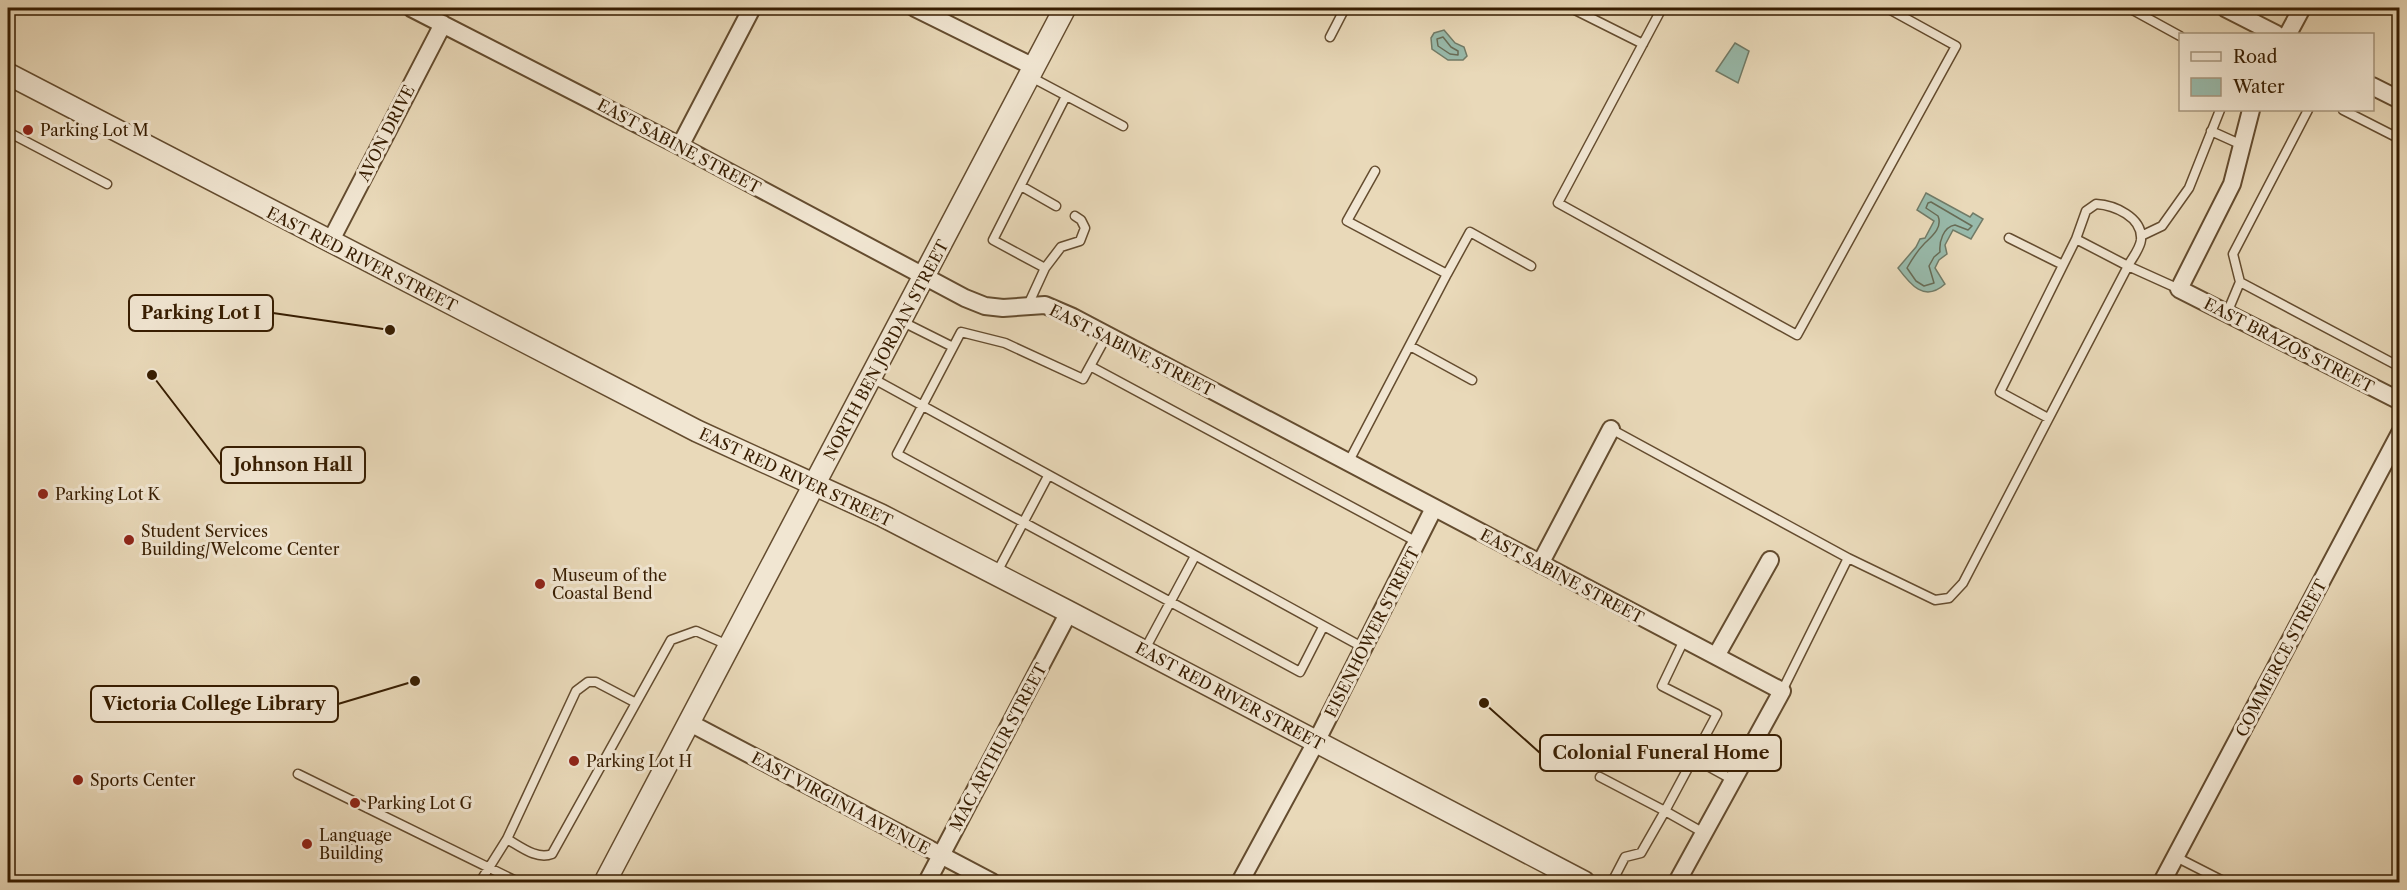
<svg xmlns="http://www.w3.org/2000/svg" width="2407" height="890" font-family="'Libre Caslon Text',serif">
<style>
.water{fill:#98baab;stroke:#717b67;stroke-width:1.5}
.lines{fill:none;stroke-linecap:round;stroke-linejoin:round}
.shore{stroke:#686c56;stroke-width:1.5}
.service-casing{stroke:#644c2f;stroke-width:11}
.minor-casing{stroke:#644c2f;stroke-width:20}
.tertiary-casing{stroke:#644c2f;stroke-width:24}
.service{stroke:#f1e6d2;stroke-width:8}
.minor{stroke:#f1e6d2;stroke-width:16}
.tertiary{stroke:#f1e6d2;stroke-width:21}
.poi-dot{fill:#8f2418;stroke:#f1e6d2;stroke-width:2}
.labels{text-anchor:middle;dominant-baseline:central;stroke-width:6;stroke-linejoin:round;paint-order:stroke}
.poi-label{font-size:16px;fill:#371d01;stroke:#f1e6d2;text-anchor:start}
.street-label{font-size:16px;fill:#371d01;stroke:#f1e6d2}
.leader{fill:none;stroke:#371d01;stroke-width:2}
.callout-dot{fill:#371d01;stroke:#f1e6d2;stroke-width:2}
.callout{fill:#f1e6d2;stroke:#371d01;stroke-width:2}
.callout-label{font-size:18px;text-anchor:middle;font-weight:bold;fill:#371d01}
</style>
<rect width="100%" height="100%" fill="#e9d9b9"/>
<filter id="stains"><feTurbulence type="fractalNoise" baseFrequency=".00333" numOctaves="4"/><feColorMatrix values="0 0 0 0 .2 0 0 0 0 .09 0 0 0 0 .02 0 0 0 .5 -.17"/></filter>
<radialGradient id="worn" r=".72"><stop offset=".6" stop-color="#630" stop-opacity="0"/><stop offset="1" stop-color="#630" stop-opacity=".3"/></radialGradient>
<path class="water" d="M1444,30l11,13 9,4 3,9 -4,4h-15l-16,-11 -1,-11 3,-5z
M1735,43l14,8 -11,32 -22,-12z
M1926,193l44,24 3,-4 10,6 -12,20 -18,-9 -8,15 2,9 -8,6 -4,8 10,16c-21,19 -35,0 -47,-16l18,-21 4,-8 5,-1 9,-17 -17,-11z"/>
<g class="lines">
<path class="shore" d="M1443,37l8,10 7,4v4l-8,-1 -12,-8 -1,-7z
M1931,202l41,24 -4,4 -13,-5c-12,2 -16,17 -15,27l-6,5 -5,9 5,17 -10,3 -8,-5 -9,-13c4,-7 12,-19 17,-24 7,-7 19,-16 14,-28l-12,-8 2,-5z"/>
<g class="service-casing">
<path id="service" d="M1571,8l72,36
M1662,8l-104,195 239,132 159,-289 -69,-38
M2129,8l51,28
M1330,37l15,-29
M1029,76l94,50
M2308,110l-75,144 7,28 160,85
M2343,110l57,29
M2211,131l31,14
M8,132l99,52
M1021,186l35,20
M2096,204c18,1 47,13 45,36 -1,9 -9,18 -13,26l-52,-27 10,-28z
M2141,236l21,-10 27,-38 31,-78
M2009,238l54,27
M1045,268l16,-21 19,-6 5,-13 -4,-8 -6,-4
M1447,274l23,-42 61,34
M1028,305l17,-37 -52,-28 73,-144
M2227,313l13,-31
M901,321l52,26
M1107,335l-24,44 -78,-36 -44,-11 -64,122 403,218 23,-45
M1410,346l62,34
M1090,366l327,176
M872,378l492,270
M2048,418l-48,-26 76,-153
M1611,429l237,129
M1349,461l98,-187 -100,-53 28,-50
M996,574l52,-98
M1684,640l-22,46 55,28 -52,97 39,22
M1144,651l51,-95
M1782,691l66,-133 87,42 14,-2 14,-15 165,-317 51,23
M1693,758l40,22
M298,774l220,108
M1600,777l65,34 -24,42 -16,4 -13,25
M507,839c14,8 30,21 45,15l119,-214 25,-9 34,15
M2176,857l49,25
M480,882l27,-43 69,-148 12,-9h8l40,21"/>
</g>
<g class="minor-casing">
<path id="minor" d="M411,8l269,138 285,152 20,8 18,2 42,-3 28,12 709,374 -105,191
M915,8l119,59
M2225,8l51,26
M2288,34l14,-26
M2372,86l28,14
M2251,110l-19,74 -53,105 221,112
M680,146l72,-138
M330,242l113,-218
M1540,564l71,-135
M1716,656l54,-96
M690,723l302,159
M927,882l142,-270
M1240,882l76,-140 118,-234
M1552,882l7,-13
M2162,882l238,-449"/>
</g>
<g class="tertiary-casing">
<path id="tertiary" d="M8,74l689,357 184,84 188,97 515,270
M605,882l460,-874"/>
</g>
<use href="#service" class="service"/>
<use href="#minor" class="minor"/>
<use href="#tertiary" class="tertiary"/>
</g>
<g class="poi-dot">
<circle cx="28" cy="130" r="6"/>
<circle cx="43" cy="494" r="6"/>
<circle cx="129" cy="540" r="6"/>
<circle cx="540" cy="584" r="6"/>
<circle cx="574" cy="761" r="6"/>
<circle cx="78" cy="780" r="6"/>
<circle cx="355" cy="803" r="6"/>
<circle cx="307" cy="844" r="6"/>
</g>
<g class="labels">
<g class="poi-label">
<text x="40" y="130">Parking Lot M</text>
<text x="55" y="494">Parking Lot K</text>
<text x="141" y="531">Student Services<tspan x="141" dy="18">Building/Welcome Center</tspan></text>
<text x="552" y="575">Museum of the<tspan x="552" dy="18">Coastal Bend</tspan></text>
<text x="586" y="761">Parking Lot H</text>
<text x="90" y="780">Sports Center</text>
<text x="367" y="803">Parking Lot G</text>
<text x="319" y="835">Language<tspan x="319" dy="18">Building</tspan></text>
</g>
<g class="street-label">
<text transform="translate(386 133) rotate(-63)">AVON DRIVE</text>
<text transform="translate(679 146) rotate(28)">EAST SABINE STREET</text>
<text transform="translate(362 259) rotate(27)">EAST RED RIVER STREET</text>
<text transform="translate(2289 345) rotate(27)">EAST BRAZOS STREET</text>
<text transform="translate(886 350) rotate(-62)">NORTH BEN JORDAN STREET</text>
<text transform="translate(1132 350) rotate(27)">EAST SABINE STREET</text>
<text transform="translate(796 477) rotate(25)">EAST RED RIVER STREET</text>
<text transform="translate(1562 576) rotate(28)">EAST SABINE STREET</text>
<text transform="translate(1372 632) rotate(-63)">EISENHOWER STREET</text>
<text transform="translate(2281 658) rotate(-62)">COMMERCE STREET</text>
<text transform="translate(1230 696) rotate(28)">EAST RED RIVER STREET</text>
<text transform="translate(998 747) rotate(-62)">MAC ARTHUR STREET</text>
<text transform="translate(841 803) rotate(28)">EAST VIRGINIA AVENUE</text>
</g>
</g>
<path class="leader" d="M390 330L273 313M152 375L221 465M415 681L338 704M1484 703L1540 753"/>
<g class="callout-dot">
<circle cx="390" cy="330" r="6"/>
<circle cx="152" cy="375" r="6"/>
<circle cx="415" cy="681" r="6"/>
<circle cx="1484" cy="703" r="6"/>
</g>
<g class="callout">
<rect x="129" y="295" width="144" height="36" rx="6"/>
<rect x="221" y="447" width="144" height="36" rx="6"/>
<rect x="91" y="686" width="247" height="36" rx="6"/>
<rect x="1540" y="735" width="241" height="36" rx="6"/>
</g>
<g class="callout-label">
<text x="201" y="319">Parking Lot I</text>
<text x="293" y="471">Johnson Hall</text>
<text x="214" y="710">Victoria College Library</text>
<text x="1661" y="759">Colonial Funeral Home</text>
</g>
<rect width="2407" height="890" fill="none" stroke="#e9d9b9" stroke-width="30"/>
<rect x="9" y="9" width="2389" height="872" fill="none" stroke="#371d01" stroke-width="3"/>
<rect x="15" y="15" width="2377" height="860" fill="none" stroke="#371d01" stroke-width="1.5"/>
<rect x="2179" y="33" width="195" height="78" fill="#f1e6d2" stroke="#a7967e" stroke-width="1.5"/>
<rect x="2191" y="52" width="30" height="9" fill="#f1e6d2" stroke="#a7967e" stroke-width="1.5"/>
<text x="2233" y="63" font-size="18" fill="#371d01">Road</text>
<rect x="2191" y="78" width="30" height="18" fill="#98baab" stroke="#a7967e" stroke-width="1.5"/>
<text x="2233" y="93" font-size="18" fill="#371d01">Water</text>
<rect width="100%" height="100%" filter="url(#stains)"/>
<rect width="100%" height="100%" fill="url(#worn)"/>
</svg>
